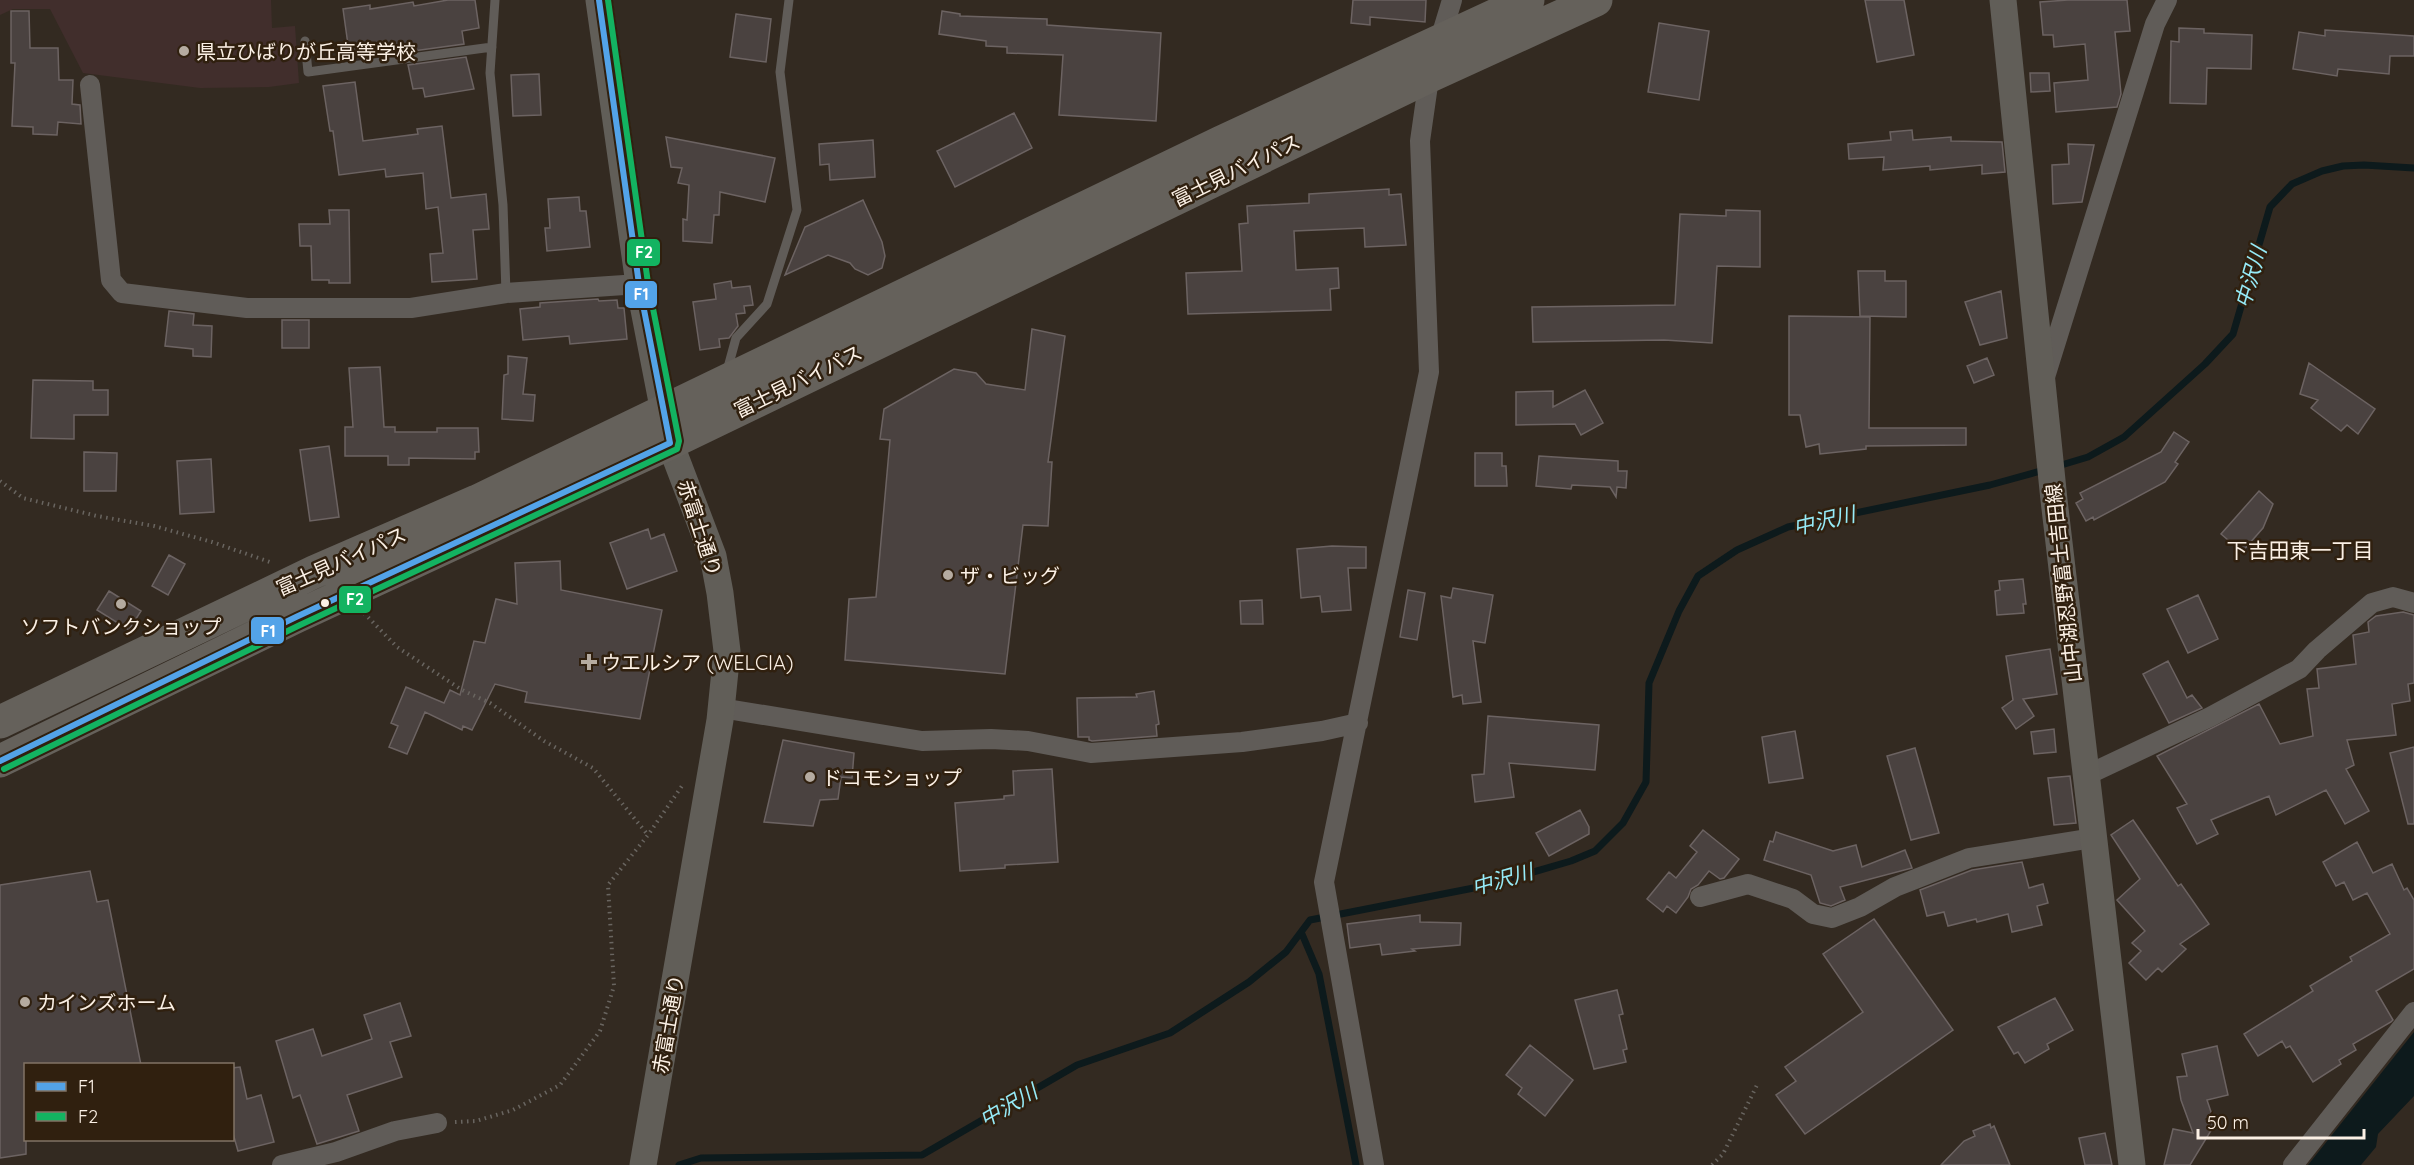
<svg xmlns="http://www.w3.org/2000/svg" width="2414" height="1165" font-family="Quicksand,'Noto Sans JP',sans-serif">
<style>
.education{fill:#412e2c}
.water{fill:#0d1a1c}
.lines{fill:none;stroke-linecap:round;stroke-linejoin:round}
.stream{stroke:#0d1a1c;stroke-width:7}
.building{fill:#4a4240;stroke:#6c6362;stroke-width:1.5}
.path{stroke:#696560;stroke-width:4;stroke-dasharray:1.5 4.5;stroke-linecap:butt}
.lane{stroke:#605c58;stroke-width:9}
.street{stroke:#605c58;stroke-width:20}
.secondary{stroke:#615e58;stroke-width:27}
.highway{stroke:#65615b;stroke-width:33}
.bus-1-casing{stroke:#30200f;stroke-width:10}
.bus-2-casing{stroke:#30200f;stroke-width:10}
.bus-1{stroke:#53a3e8;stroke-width:6}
.bus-2{stroke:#13b361;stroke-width:6}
.poi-dot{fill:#b5aba0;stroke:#30200f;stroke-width:2}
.bus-dot{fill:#fbf0e5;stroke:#30200f;stroke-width:2}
.labels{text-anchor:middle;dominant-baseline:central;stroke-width:5;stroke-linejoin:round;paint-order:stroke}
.poi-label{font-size:20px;fill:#fbf0e5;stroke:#30200f;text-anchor:start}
.street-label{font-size:20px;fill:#fbf0e5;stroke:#30200f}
.water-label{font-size:21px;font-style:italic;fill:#96ebf8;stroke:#30200f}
.neighbourhood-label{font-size:21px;fill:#fbf0e5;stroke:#30200f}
.line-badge{stroke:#30200f;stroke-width:2}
.badge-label{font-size:16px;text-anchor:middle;font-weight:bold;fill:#fff}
</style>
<rect width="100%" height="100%" fill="#332a21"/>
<path class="education" d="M0,0h271l1,28 23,-2 4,57 -30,4 -69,1 -117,-15 -33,-64h-37l-13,6z"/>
<path class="water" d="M2414,1032v64l-36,38 -2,13 -15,18h-53z"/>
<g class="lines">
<path class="stream" d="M2058,466l30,-9 36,-20 81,-73 28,-30 37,-127 22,-23 30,-13 21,-5 21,-1 50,3
M1302,934l17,40 37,191
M679,1165l22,-7 221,-3 155,-90 93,-32 79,-51 37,-30 24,-32 179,-35 82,-24 24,-10 28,-28 23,-41 3,-99 30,-72 19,-35 39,-26 51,-23 202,-42 54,-15"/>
</g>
<path class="building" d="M448,0h27l4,28 -17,3 2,13 -58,8 -3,-7 -54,7 -6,-43 27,-4v4l43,-7 1,4z
M1353,0h73l-1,22 -55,-5v8l-19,-2z
M1865,0h39l10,55 -37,7z
M2068,0h59l3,31 -15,1 6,62 -4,13 -61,5 -2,-29 34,-3 -3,-36 -31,3 -1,-12h-10l-3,-33z
M11,11h18l1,37h28l1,32h14l-1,24 8,1 1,19 -23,-2 -1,13 -24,-1v-7l-21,-1 3,-63h-4z
M942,11l18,3v2l87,3v6l114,8 -5,88 -97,-6 4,-60 -56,-2v-6l-21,-1v-5l-47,-7z
M736,14l35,5 -5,43 -36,-5z
M1659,23l50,8 -10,69 -51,-8z
M2179,28l25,1v4l48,2 -1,34 -44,-1 -1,36 -36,-1 1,-62 8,1z
M2325,30l89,6v20h-24l-1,18 -51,-5 -1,7 -44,-7 6,-37 26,4z
M466,57l8,32 -49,8 -2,-9 -10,1 -5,-24z
M2030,73h19l1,18 -19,1z
M539,74l2,41 -28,1 -2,-41z
M355,82l8,59 55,-7 -1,-5 25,-3 9,72 35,-4 3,35 -16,1 4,49 -45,3 -2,-28 13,-1 -5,-46 -12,2 -3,-36 -37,4 -1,-8 -46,6 -6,-44h-3l-7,-45z
M1014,113l18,35 -77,39 -18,-36z
M1912,130l1,10 38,-3v4l51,1 3,30 -23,2v-9l-52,5v-4l-47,4 1,-13 -35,2 -1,-15 43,-4 -1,-8z
M666,137l109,21 -10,44 -45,-10 -1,23h-5l-2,28 -29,-2v-22l4,1 2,-35 -11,-2 4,-15 -11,-1z
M873,140l2,37 -45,3 -1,-16 -9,1 -1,-21z
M2068,144l26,1 -12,57 -29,2 -1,-39 17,-1z
M1389,189v6l12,-1 5,51 -41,2 -1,-19 -70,3 2,39 42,-2 1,20 -9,1 1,21 -143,4 -2,-41 56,-2 -3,-47 9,-1 -1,-17 62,-3v-9z
M579,197l1,14h6l4,36 -43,4 -2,-23h5l-2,-29z
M863,200l19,42 3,14 -3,12 -14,7 -13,-6 -5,-6 -22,-8 -43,20 20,-48z
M329,210h20l1,73h-21v-3h-17l-1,-34h-11l-1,-22h31z
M1726,210l34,1v56l-43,-1 -5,77 -48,-3 -131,2 -1,-35 143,-2 5,-91 46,2z
M1858,271h27v10h21v36l-46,-1z
M731,281l1,7 18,-2 3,19 -9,1 1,7 -9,1 2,12 -9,12 -10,1 1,8 -20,3 -7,-48 23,-3 -2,-15z
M2001,291l6,47 -27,7 -15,-43z
M598,299l1,2 18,-1 1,8h6l3,31 -57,5 -1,-8 -46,4 -3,-31 20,-2v-4z
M169,311l25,3 -1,11 19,1 -1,31 -18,-1v-7l-28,-3z
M1789,316l81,1 -1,111h97v17l-100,1v3l-46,5 -1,-10 -13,3 -6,-32h-11z
M282,320h27v28h-27z
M1032,329l33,7 -17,126h4l-4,64 -25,-1 -18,149 -160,-14 4,-61 27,-2 14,-157 -10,-1 4,-30 70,-40 22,4 10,11 39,6z
M508,356l19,2 -4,36 12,1 -2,26 -31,-2 2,-44 4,-1z
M1987,358l7,17 -20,8 -7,-17z
M2309,363l66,46 -17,25 -11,-9 -6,6 -30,-23 7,-8 -18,-6z
M380,367l4,60h11v5h42v-4h41l1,24h-4v7l-66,-1v7h-21v-9h-43v-29h8l-4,-59z
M33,380l60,1v9h15v25h-34v24l-43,-1z
M1585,390l18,33 -22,12 -6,-11 -59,1v-33l37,-1v16z
M2174,432l15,10 -14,20 3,2 -13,18 -71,38 -1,-3 -7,4 -10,-18 7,-4 -3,-6 81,-41z
M329,446l10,71 -29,4 -10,-71z
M84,452l33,1 -1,38h-32z
M1475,453h27v13h4l1,20h-32z
M1539,456l79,5v10h9l-1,17 -9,-1 -1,10 -6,-10 -38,-2 -1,4 -35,-3z
M211,459l3,53 -34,2 -3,-53z
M2259,491l14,13 -10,24 -21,24 -21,-18z
M648,529l3,10 13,-5 13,37 -50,18 -17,-46z
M1332,546l34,1v21h-18l3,42 -29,2 -2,-16 -19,2 -4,-49z
M169,555l16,9 -17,31 -16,-9z
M560,561l1,29 101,20 -22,109 -115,-17 2,-10 -32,-8 -23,46 -9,-4 -1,4 -37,-18 -18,42 -18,-7 9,-21 -7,-3 15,-36 38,16 6,-13 10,5 14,-54 11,2 11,-44 21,5 -2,-41z
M2023,579l3,25h-3l1,9 -27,2 -2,-24 5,-1 -1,-9z
M1453,588l40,7 -8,48 -12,-2 8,61 -18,2 -1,-9 -9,2 -12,-101 10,2z
M1408,590l17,3 -8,47 -17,-3z
M109,591l32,20 -12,19 -32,-20z
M2198,595l20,44 -30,14 -21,-44z
M1262,600l1,24h-22l-1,-23z
M2403,612l11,3v68l-6,1 2,17 -18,3 4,31 -49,5 7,25 -8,4 23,42 -24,13 -19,-34 -50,25 -7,-19 -58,24 7,14 -21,10 -20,-36 10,-4 -30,-48 102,-52 21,40 33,-8 -6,-47 12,-1 -2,-19 39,-5 -3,-29 16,-3 -1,-10 8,-6z
M2050,649l7,45 -34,5 11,17 -18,13 -14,-21 11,-8 -7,-44z
M2168,661l19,37 5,-3 10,13 -33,15 -26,-49z
M1154,691l5,33 -3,1 1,11 -65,5 -3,-1v-3h-11l-1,-39 60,-1 -1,-3z
M1488,716l111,9 -4,45 -86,-7 5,34 -39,5 -3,-27 12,-1z
M2054,729l2,23 -22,2 -3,-22z
M1795,731l8,47 -34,5 -7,-46z
M783,740l71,13 -2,25 -11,-1 -3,22 -18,1 -7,26 -49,-4z
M2414,747v77h-6l-18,-71z
M1915,748l24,85 -28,7 -24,-84z
M1052,769l6,93 -53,3v3l-45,3 -5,-68 49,-4v-3l10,-1 -1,-24z
M2070,776l6,47 -22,2 -6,-47z
M1580,810l9,17v7l-40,22 -13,-23z
M2133,820l45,66 3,-2 28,40 -29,20 6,5 -24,23 -4,-4 -12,12 -17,-17 12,-12 -9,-8 13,-12 -28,-31 23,-21 -29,-44z
M1703,830l36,29 -15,19 -4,1 -11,-8 -11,14 -7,4 -3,8 -12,16 -9,-7 -4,6 -16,-13 22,-27 7,6 21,-26 -7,-6z
M1776,832l57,19 23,-6 6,22 43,-17 7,18 -72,19 5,13 -14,6 -11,-3 -9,-28 -47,-15 6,-19 3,1z
M2357,842l16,31 19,-9 12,26 3,-2 7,12v69l-38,22 17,29 -2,2 -38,22 3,6 -17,10 2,4 -28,18 -23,-36 -4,2 -4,-7 -24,15 -14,-22 69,-43 -3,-5 42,-25 -2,-4 40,-23 -23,-41 -14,7 -9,-18 -8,4 -13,-24z
M2022,862l7,26 14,-4 5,19 -11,3 5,19 -30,7 -4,-18 -31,8 -1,-3 -28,7 -4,-14 -17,4 -7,-26 52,-20z
M90,871l7,31 11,-2 33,165h-115v89l-26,4v-273z
M1420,915v7l41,1 -1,22 -48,4 3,2 -33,4 -2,-11 -30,4 -3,-24z
M1874,919l79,111 -148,104 -29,-39 20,-14 -11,-14 78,-55 -40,-58z
M1617,990l6,24 -4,1 8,34 -4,1 3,12 -32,7 -19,-69z
M2055,998l18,32 -26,14 2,5 -24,14 -7,-11 -4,2 -16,-27z
M400,1003l11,33 -21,6 12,35 -55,18 12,36 -42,13 -17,-49 -7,3 -17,-57 37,-12 9,27 50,-17 -8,-24z
M1530,1045l43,35 -28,36 -27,-22 4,-6 -16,-13z
M2217,1046l11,49 -21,5 8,24 -25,41h-26l9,-36 20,4 -12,-33 -4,-23 10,-1 -5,-22z
M240,1067l7,32 14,-4 13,47 -36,9 -6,-21v-62z
M1990,1124l1,4 3,-2 16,39h-69l23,-24 11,-5 -2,-5z
M2105,1133l7,32h-27l-6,-27z"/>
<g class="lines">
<path class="path" d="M0,481l23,17 74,18 57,10 58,16 58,20
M364,613l33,34 65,43 28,13 54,38 49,27 55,67
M455,1122l21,-1 37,-11 47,-25 40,-54 14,-45 -6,-101 40,-50 36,-52
M1712,1165l11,-11 35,-71"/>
<path class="lane" d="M495,0l-5,73 13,132 3,88
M305,41l3,31 184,-25
M727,371l9,-33 31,-34 30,-94 -17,-138 9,-72"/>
<path class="street" d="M1439,43l13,-43
M90,85l21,195 11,13 125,15h164l95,-15 133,-9
M2045,377l110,-353 12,-24
M721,708l201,33 69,-2 37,2 63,12 151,-11 80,-11 36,-8
M2085,776l125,-59 89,-48 18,-19 55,-47 21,-6 21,6
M1700,897l48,-13 45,15 20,15 19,4 28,-11 35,-20 74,-29 124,-20
M282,1165l54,-13 59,-21 42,-8
M1374,1165l-50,-283 105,-510 -9,-231 10,-70
M2293,1165l121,-153"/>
<path class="secondary" d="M599,0l40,284 31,159 43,113 7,37 7,58 -7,69 -77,445
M2003,0l51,500 78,665"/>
<path class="highway" d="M0,722l314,-150 163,-71 744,-359 307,-142
M0,761l296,-144 374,-174 758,-366 168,-77"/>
<g class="bus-1-casing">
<path id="bus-1" d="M0,761l296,-144 374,-174 -31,-159 -40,-284"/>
</g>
<g class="bus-2-casing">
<path id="bus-2" d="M4,769l296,-144 377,-176 2,-8 -31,-158 -40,-283"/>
</g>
<use href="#bus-1" class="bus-1"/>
<use href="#bus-2" class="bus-2"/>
</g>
<g class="poi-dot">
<circle cx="184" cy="51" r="6"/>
<circle cx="948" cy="575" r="6"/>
<circle cx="121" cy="604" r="6"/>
<path d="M586 653h6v6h6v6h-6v6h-6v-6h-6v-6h6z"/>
<circle cx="810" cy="777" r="6"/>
<circle cx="25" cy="1002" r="6"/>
</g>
<circle class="bus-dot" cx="325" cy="603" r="5"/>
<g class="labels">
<g class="poi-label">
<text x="196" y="51">県立ひばりが丘高等学校</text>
<text x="960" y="575">ザ・ビッグ</text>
<text x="121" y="626" text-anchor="middle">ソフトバンクショップ</text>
<text x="601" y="662">ウエルシア (WELCIA)</text>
<text x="822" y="777">ドコモショップ</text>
<text x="37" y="1002">カインズホーム</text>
</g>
<g class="street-label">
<text transform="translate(1236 170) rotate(-26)">富士見バイパス</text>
<text transform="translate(798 381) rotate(-26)">富士見バイパス</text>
<text transform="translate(700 528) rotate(72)">赤富士通り</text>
<text transform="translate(341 561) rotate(-24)">富士見バイパス</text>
<text transform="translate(2063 583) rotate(-96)">山中湖忍野富士吉田線</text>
<text transform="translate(668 1024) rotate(-80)">赤富士通り</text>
</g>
<g class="water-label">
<text transform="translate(2250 277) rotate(-74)">中沢川</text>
<text transform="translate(1824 520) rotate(-13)">中沢川</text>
<text transform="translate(1502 879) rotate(-16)">中沢川</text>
<text transform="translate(1008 1105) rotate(-30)">中沢川</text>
</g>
<g class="neighbourhood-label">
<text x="2300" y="550">下吉田東一丁目</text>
</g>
</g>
<g class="line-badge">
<rect x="626" y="238" width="35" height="29" rx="6" fill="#13b361"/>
<rect x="624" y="280" width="34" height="29" rx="6" fill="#53a3e8"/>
<rect x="338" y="585" width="34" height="29" rx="6" fill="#13b361"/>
<rect x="250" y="616" width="35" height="29" rx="6" fill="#53a3e8"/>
</g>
<g class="badge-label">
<text x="644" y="258">F2</text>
<text x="641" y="300">F1</text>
<text x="355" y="605">F2</text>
<text x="268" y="637">F1</text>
</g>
<rect x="24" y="1063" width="210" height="78" fill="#30200f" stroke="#817365" stroke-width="1.5"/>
<rect x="36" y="1082" width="30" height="9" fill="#53a3e8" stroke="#817365" stroke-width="1.5"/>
<text x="78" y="1093" font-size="18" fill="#fbf0e5">F1</text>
<rect x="36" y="1112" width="30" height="9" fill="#13b361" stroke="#817365" stroke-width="1.5"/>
<text x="78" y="1123" font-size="18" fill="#fbf0e5">F2</text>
<path d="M2198 1129v9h166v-9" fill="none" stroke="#fbf0e5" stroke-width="3"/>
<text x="2207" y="1129" font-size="18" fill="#fbf0e5" stroke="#30200f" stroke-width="4.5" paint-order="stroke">50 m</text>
</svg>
